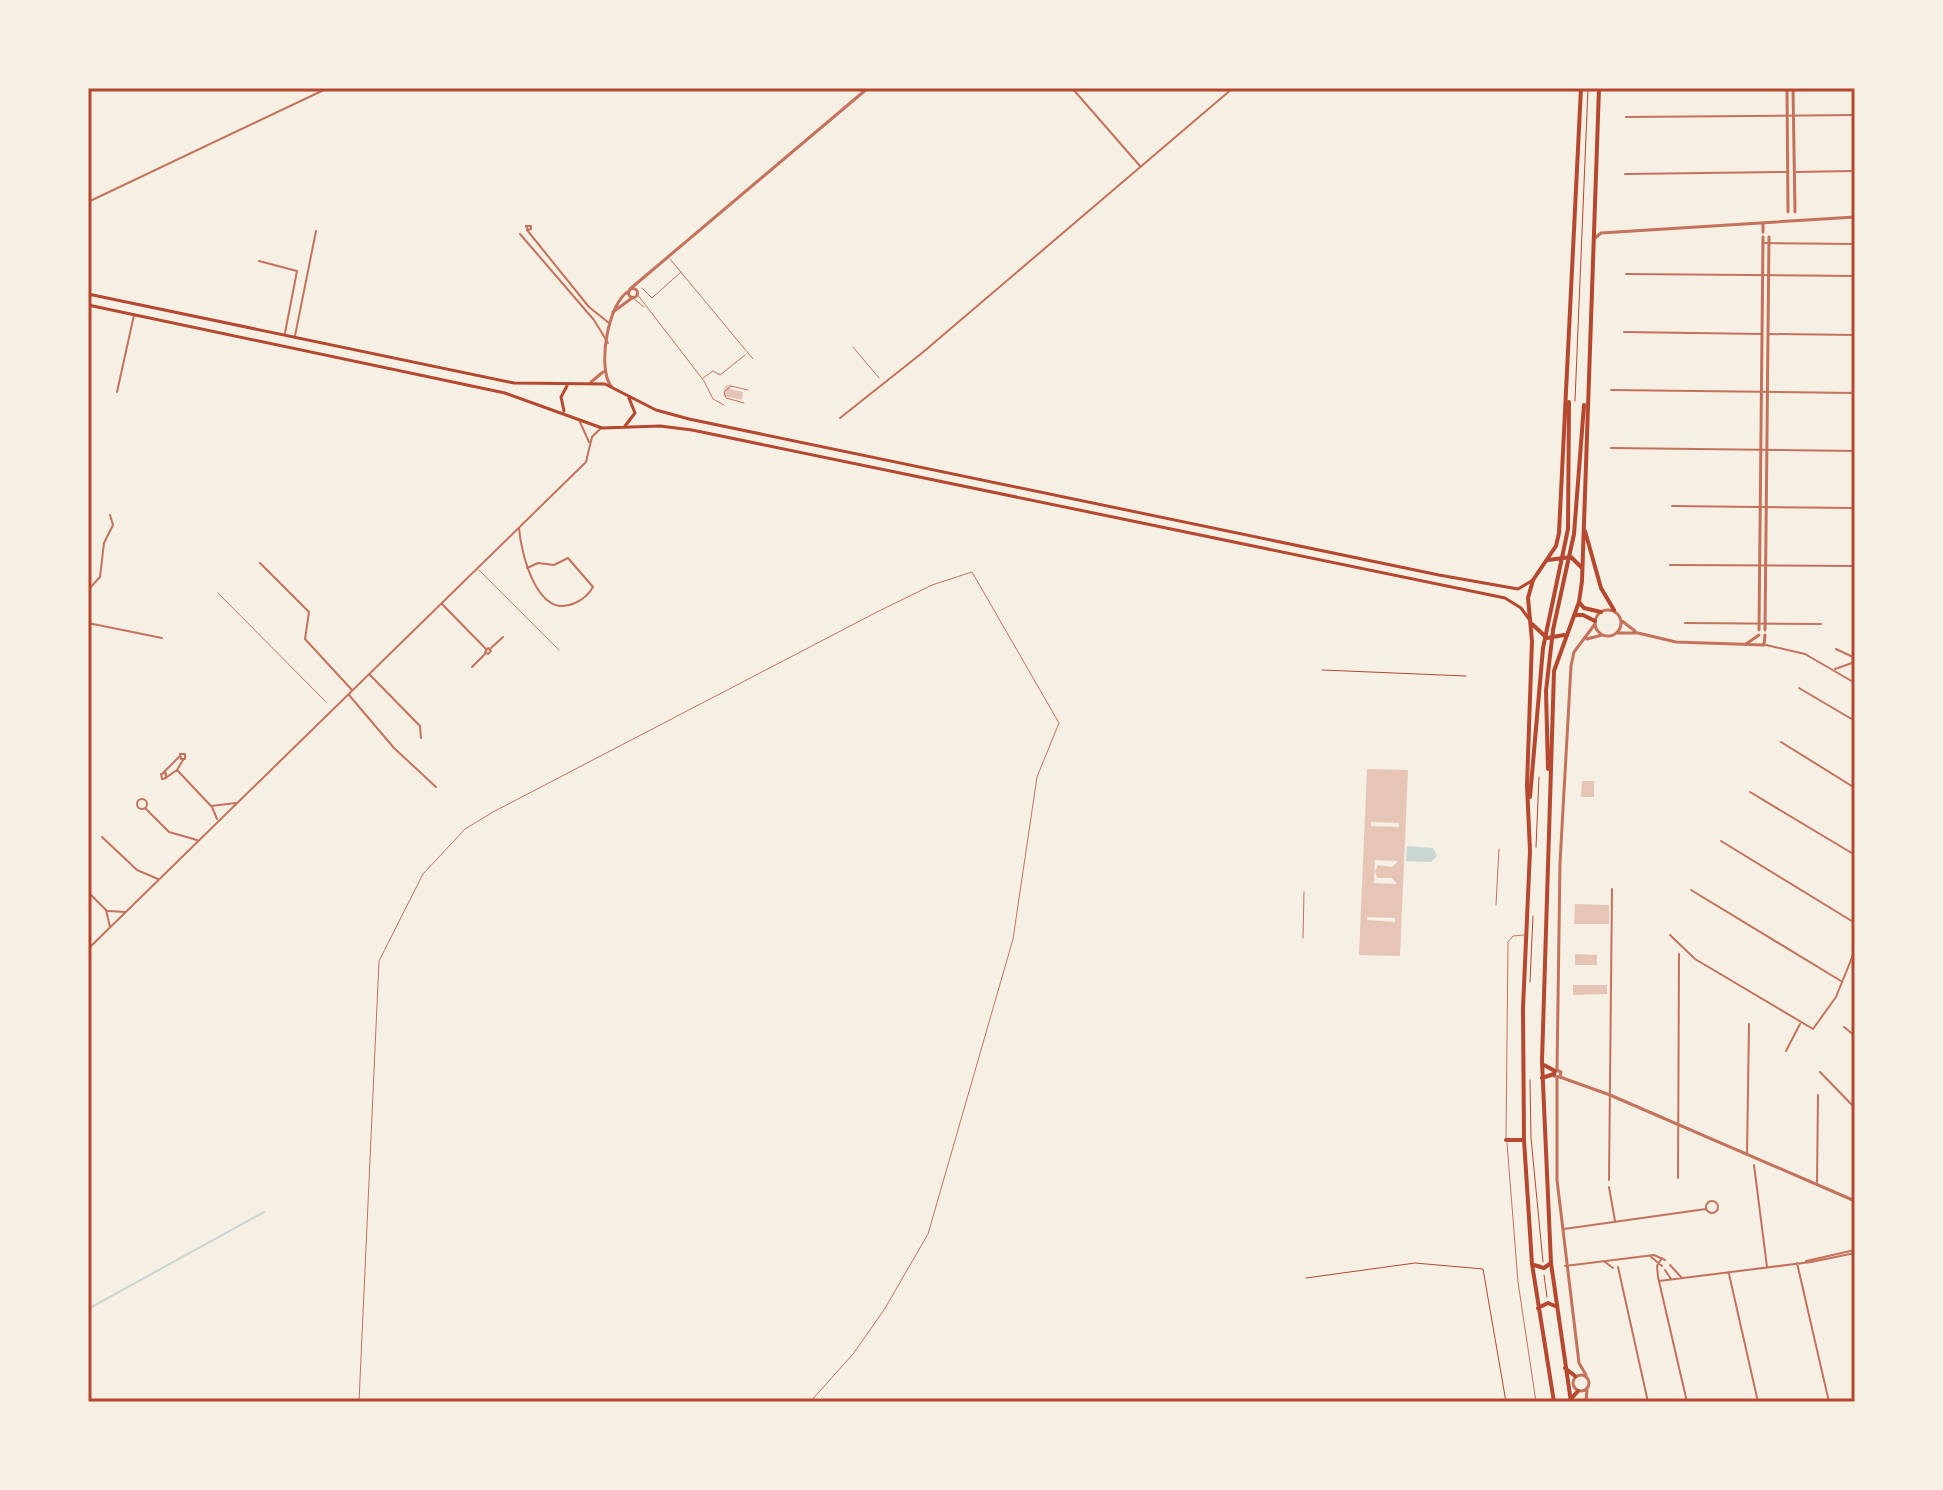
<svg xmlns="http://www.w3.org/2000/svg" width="1943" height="1490" font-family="'PT Sans',sans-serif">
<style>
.water{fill:#c9d6d2}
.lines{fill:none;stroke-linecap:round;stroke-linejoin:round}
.stream{stroke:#c9d6d2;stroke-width:2}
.building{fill:#e6c5b7;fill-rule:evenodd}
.path{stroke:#b5482f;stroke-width:1}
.service{stroke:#c5725c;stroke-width:1}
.minor{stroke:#c5725c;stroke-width:2}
.tertiary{stroke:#c5725c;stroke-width:3}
.secondary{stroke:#b5482f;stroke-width:3}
.trunk{stroke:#b5482f;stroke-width:4}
.neatline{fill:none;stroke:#b5482f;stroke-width:3}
</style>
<rect width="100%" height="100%" fill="#f6efe4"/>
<path class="water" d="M1407,846l26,2 4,8 -6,6 -25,-1z"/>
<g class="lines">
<path class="stream" d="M88,1309l176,-97"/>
</g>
<path class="building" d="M731,384l-1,5 13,3 -1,8 -19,-4 2,-10z
M1367,769l41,1 -8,186 -41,-1zM1371,822l28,1v4l-28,-1zM1375,860l23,1 -6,6 -14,-2 -3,6 2,7h15l5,6 -23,-1zM1367,917l28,1v4l-28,-2z
M1582,781h12v16h-13z
M1575,904l34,1v19h-35z
M1575,954l22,1v10h-22z
M1573,985h34v9l-34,1z"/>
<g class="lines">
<path class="path" d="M1575,401l13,-313
M1322,670l144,6
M1536,847l3,-70
M1530,982l3,-66
M1530,1080l1,58 12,124
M1544,1275l3,22
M1306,1278l109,-15 68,6 23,133"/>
<path class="service" d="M670,259l83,100
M642,288l10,10 29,-26
M637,294l67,87 9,18 11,6
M633,298l11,9
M853,347l26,31
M703,378l10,-7 7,4 25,-20
M744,403l-18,-5 -2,-6 7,-6 17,4
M479,570l80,80
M218,593l108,109
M1496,905l3,-56
M1303,938l1,-46
M1506,1138l2,-196 5,-6 11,-1
M1507,1143l11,139 18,120
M359,1402l20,-441 44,-87 42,-45 28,-17 384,-200 55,-27 40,-13 87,151 -22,54 -24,162 -85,295 -44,76 -31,44 -43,48"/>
<path class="minor" d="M1072,88l68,78
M1626,117l229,-2
M1794,172l61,-1
M1625,174l163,-2
M88,202l240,-114
M526,226h5v3l-3,1z
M527,230l62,77 20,16
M520,234l74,86 14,23
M1764,243l91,1
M259,261l38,10 -12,62
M1626,274l229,2
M1624,332l138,2
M1768,334l87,1
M295,336l21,-105
M1611,390l244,3
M117,392l17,-77
M840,418l82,-65 311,-265
M580,422l9,20
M1611,448l244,3
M1672,506l183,2
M519,528c2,25 18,93 56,75 7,-3 14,-9 18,-16l-25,-29 -14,7 -16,-2 -11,5
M260,563l49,49 -4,27 47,51
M1670,565l185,1
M88,590l12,-13 4,-34 9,-18 -3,-10
M442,604l44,45
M88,623l74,15
M1685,623l136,1
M1766,645l39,9 50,29
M488,648l3,3 -3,3 -3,-2z
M491,648l12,-11
M1836,649l19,9
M472,667l13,-13
M1835,669l20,-7
M370,675l50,51 1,12
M1799,688l56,33
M349,695l45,53 42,39
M1781,742l74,46
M180,754h5v5h-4z
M183,760l-6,10 34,36 25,-3
M163,773l17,-17
M166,773v5l-4,1 -1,-5z
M167,777l10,-7
M1750,792l105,63
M137 804a5 5 0 1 1 10 0a5 5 0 1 1-10 0Z
M212,807l5,12
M145,808l24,24 28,8
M102,837l35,33 21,9
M1721,841l134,82
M1691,890l150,91
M88,892l18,18 4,17
M108,911l17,1
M1670,935l25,24 118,70 23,-32 19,-47
M88,949l498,-487 6,-25 9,-9
M1844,1027l11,9
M1786,1051l14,-27
M1820,1072l35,36
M1747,1155l2,-131
M1754,1165l13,102
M1678,1178l1,-224
M1609,1180l3,-291
M1817,1182l1,-87
M1609,1187l6,34
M1706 1207a6 6 0 1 1 12 0a6 6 0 1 1-12 0Z
M1564,1229l142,-20
M1650,1256l12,10
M1662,1258l-5,8 1,11 29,125
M1806,1261l49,-11
M1605,1262l8,6
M1797,1263l32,139
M1670,1265l11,12
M1565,1266l89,-11 11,5
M1618,1267l30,135
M1665,1270l6,9
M1729,1274l29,128
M1659,1281l152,-19 44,-9"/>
<path class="tertiary" d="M1787,88l1,124
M1793,88l2,124
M1763,232v-8
M1595,238l6,-5 254,-16
M628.5 293a4.5 4.5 0 1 1 9 0a4.5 4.5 0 1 1-9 0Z
M630,289l238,-201
M613,312l19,-14
M591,382l12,-10
M611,386c-14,-18 -3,-84 18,-95
M1595 623a13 13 0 1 1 26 0a13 13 0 1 1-26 0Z
M1622,621l13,10
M1759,630l4,-393
M1765,630l4,-393
M1617,633h21l38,9 88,3 1,-10
M1587,639l15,-4
M1746,644l13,-9
M1556,1070l5,2 -1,5 -6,-1z
M1557,1070l3,-207 11,-197 3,-14 21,-28
M1560,1077l50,18 245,106
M1557,1078v102l22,183 7,12
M1573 1383a8 8 0 1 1 16 0a8 8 0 1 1-16 0Z
M1586,1401l1,-11"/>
<path class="secondary" d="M88,294l426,89 91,1 51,26 33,9 750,156 79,14 15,-9
M88,305l417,88 97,35 58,-2 32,4 813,168 16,10 8,11
M564,411l-3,-14 6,-11
M625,426l10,-13 -6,-15"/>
<path class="trunk" d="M1585,531l16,57 13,22
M1548,560l23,-3 11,11
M1579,602l5,6 17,4
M1574,615h9l12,6
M1532,624l15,14 17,-3
M1548,769l-2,-78 7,-61 21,-96 10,-129
M1530,797l13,-149 25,-119 1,-127
M1544,1065l11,6
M1542,1078l12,-4
M1506,1140h18
M1534,1265l10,3 7,-5
M1538,1308l10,-5 7,3
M1565,1368l10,8
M1570,1400l8,-9
M1554,1402l-22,-138 -8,-124 -1,-132 7,-157 -3,-66 5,-144 -4,-43 5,-18 23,-34 3,-13 22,-445
M1571,1402l-20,-139 -9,-202 12,-390 25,-69 3,-21 17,-493"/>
</g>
<rect width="1943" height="1490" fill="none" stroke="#f6efe4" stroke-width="180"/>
<rect x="90" y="90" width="1763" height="1310" class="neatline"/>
</svg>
